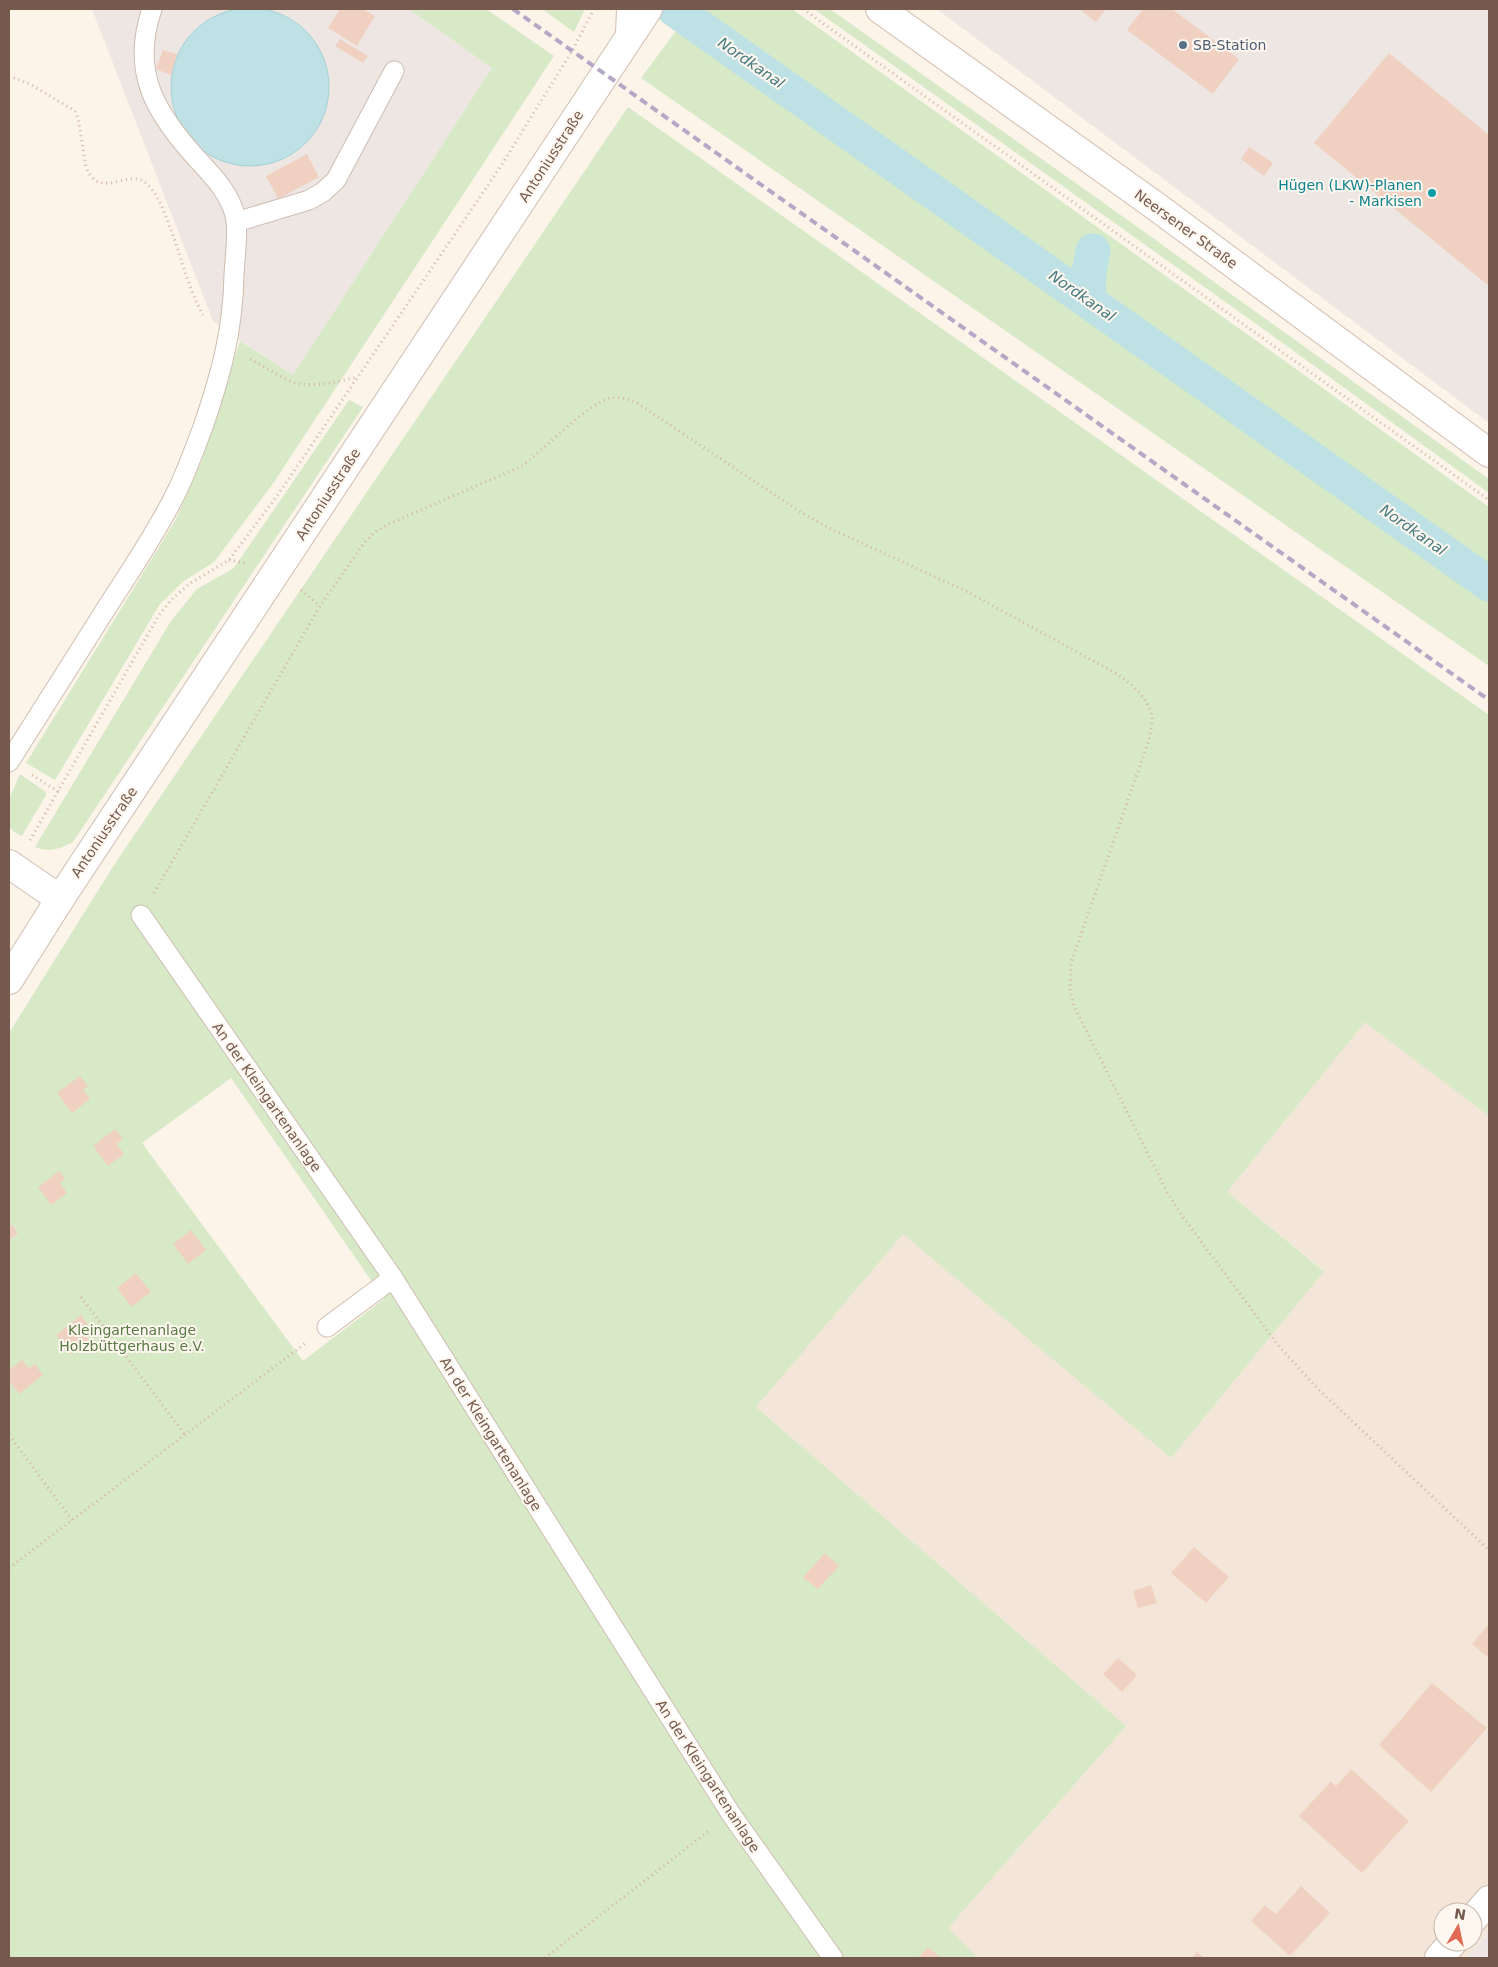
<svg xmlns="http://www.w3.org/2000/svg" width="1498" height="1967" font-family="'DejaVu Sans',sans-serif">
<style>
.residential{fill:#f3e5d7;fill-rule:evenodd}
.industrial{fill:#ede6e2}
.green{fill:#d7e9c7;fill-rule:evenodd}
.water{fill:#bde1e5;stroke:#a4d1d6}
.lines{fill:none;stroke-linecap:round;stroke-linejoin:round}
.canal{stroke:#bde1e5;stroke-width:35}
.building{fill:#f0d1c1}
.service-casing{stroke:#cfbdb1;stroke-width:21}
.minor-casing{stroke:#cfbdb1;stroke-width:30}
.tertiary-casing{stroke:#cfbdb1;stroke-width:30}
.secondary-casing{stroke:#d2bcaf;stroke-width:30}
.path{stroke:#d5b4a4;stroke-width:3;stroke-dasharray:1 4;stroke-linecap:butt}
.service{stroke:#fff;stroke-width:19}
.minor{stroke:#fff;stroke-width:28}
.tertiary{stroke:#fff;stroke-width:28}
.secondary{stroke:#fff;stroke-width:28}
.rail{stroke:#b5a7c6;stroke-width:4;stroke-dasharray:8 5;stroke-linecap:butt}
.service-dot{fill:#5c6f8a;stroke:#fef7ef;stroke-width:2}
.culture-dot{fill:#0f9aa8;stroke:#fef7ef;stroke-width:2}
.labels{text-anchor:middle;dominant-baseline:central;stroke-width:4;stroke-linejoin:round;paint-order:stroke}
.service-label{font-size:14px;fill:#4e5e75;stroke:#fef7ef;text-anchor:start}
.street-label{font-size:14px;fill:#75594d;stroke:#fef7ef}
.culture-label{font-size:14px;fill:#0d838f;stroke:#fef7ef;text-anchor:end}
.park-label{font-size:14px;fill:#587a45;stroke:#fef7ef}
.water-label{font-size:15px;font-style:italic;fill:#447a80;stroke:#fef7ef}
</style>
<rect width="100%" height="100%" fill="#fcf3e9"/>
<path class="residential" d="M1365,1021l124,95v814l-23,28h-488l-30,-30 178,-202 -370,-319 147,-174 268,225 153,-188 -97,-78zM1443,1912h30v30h-30z"/>
<path class="industrial" d="M92,9h317l83,59 -199,307 -63,-41 -17,-13z
M937,9h552v414z
M1489,1930v28h-23z"/>
<path class="green" d="M409,9h77l68,47 -282,429 -58,77 -30,19 -24,23 -105,176 -29,-17 149,-242 27,-61 38,-119 53,34 199,-307z
M542,9h43l-11,23z
M696,9h96l697,498v159l-848,-588 32,-43z
M814,9h16l285,202 374,268v14l-227,-165z
M628,107l861,608v401l-124,-94 -138,170 97,79 -153,187 -268,-224 -147,173 370,319 -178,202 30,30h-969v-925l105,-168zM231,1078l153,221 -81,62 -161,-218z
M349,400l14,7 -290,435c-14,7 -24,11 -38,5l136,-226 26,-32 37,-21z
M20,774l26,18v3l-24,41 -9,-5 -4,-4v-28z"/>
<path class="water" d="M171 87a79 79 0 1 1 158 0a79 79 0 1 1-158 0Z"/>
<g class="lines">
<path class="canal" d="M674,9l815,575
M1088,301l1,-29 4,-21"/>
</g>
<path class="building" d="M340,9h23l12,7 -18,30 -29,-18z
M1079,9h27l-10,13z
M1143,9h29l67,50 -26,35 -86,-64z
M340,39l28,17 -5,7 -28,-17z
M163,50l14,4 -6,21 -15,-6z
M1389,53l100,82v151l-175,-143z
M1249,147l24,16 -9,13 -23,-17z
M307,154l12,23 -41,22 -12,-23z
M80,1076l8,10 -5,4 7,9 -18,14 -15,-20z
M115,1129l8,10 -7,5 8,10 -16,12 -15,-20z
M59,1171l6,8 -5,4 7,10 -16,12 -13,-18z
M12,1225l6,8 -9,7v-13z
M191,1230l15,20 -18,14 -15,-20z
M136,1273l15,19 -20,15 -14,-19z
M81,1315l7,10 -6,5 7,10 -19,14 -14,-19z
M22,1360l7,8 6,-4 8,11 -24,19 -10,-13v-11z
M1194,1547l35,30 -23,26 -35,-30z
M825,1553l14,13 -21,23 -15,-12z
M1151,1585l6,18 -19,5 -5,-17z
M1489,1624v34l-17,-14z
M1118,1658l19,17 -15,17 -19,-18z
M1432,1683l55,45 -56,64 -52,-47z
M1351,1769l58,52 -47,52 -63,-57 32,-35 5,5z
M1301,1886l29,27 -40,43 -39,-35 14,-16 11,9z
M928,1947l13,11h-23z
M1197,1952l8,6h-13z"/>
<g class="lines">
<g class="service-casing">
<path id="service" d="M236,222l73,-22 14,-8 13,-12 58,-109
M9,762c32,-50 63,-100 95,-150 24,-38 50,-75 70,-115 12,-23 20,-47 29,-70 18,-53 30,-96 31,-152 1,-18 4,-38 2,-55 -4,-24 -22,-43 -38,-60 -42,-46 -68,-87 -46,-151
M141,915l252,363 338,536 102,144
M327,1327l66,-49"/>
</g>
<g class="minor-casing">
<path id="minor" d="M9,864l51,35
M1473,1919l16,-19
M1439,1958l14,-16"/>
</g>
<g class="tertiary-casing">
<path id="tertiary" d="M9,980l51,-81 588,-890"/>
</g>
<g class="secondary-casing">
<path id="secondary" d="M880,9l274,196 335,248
M630,35l1,-26"/>
</g>
<path class="path" d="M803,9l686,491
M9,76l21,8 45,27 3,7 8,49c15,36 43,-2 62,18 10,10 15,24 20,37 12,30 19,64 35,93
M250,359c13,7 25,15 38,21 20,10 48,2 69,-3
M229,560l16,3
M301,590l19,16
M32,775l27,17
M30,840l129,-225 13,-16 17,-15 40,-24 48,-64 222,-327 73,-118 22,-42
M154,893l166,-287 44,-63 11,-11 14,-8 131,-57c22,-15 68,-64 90,-69 10,-2 18,1 27,5l165,110 29,16 137,63 149,82c16,11 31,23 35,43 1,6 -2,14 -2,20l-79,226 -1,28 4,15 93,186 13,21 98,132 39,43 172,162
M81,1297l104,138
M9,1435l63,85
M9,1568l298,-226
M545,1958l165,-128"/>
<use href="#service" class="service"/>
<use href="#minor" class="minor"/>
<use href="#tertiary" class="tertiary"/>
<use href="#secondary" class="secondary"/>
<path class="rail" d="M513,9l976,691"/>
</g>
<circle class="service-dot" cx="1183" cy="45" r="5"/>
<circle class="culture-dot" cx="1432" cy="193" r="5"/>
<g class="labels">
<g class="service-label">
<text x="1193" y="45">SB-Station</text>
</g>
<g class="street-label">
<text transform="translate(551 156) rotate(-57)">Antoniusstraße</text>
<text transform="translate(1186 229) rotate(36)">Neersener Straße</text>
<text transform="translate(328 494) rotate(-57)">Antoniusstraße</text>
<text transform="translate(104 832) rotate(-56)">Antoniusstraße</text>
<text transform="translate(267 1097) rotate(55)">An der Kleingartenanlage</text>
<text transform="translate(491 1434) rotate(58)">An der Kleingartenanlage</text>
<text transform="translate(708 1776) rotate(57)">An der Kleingartenanlage</text>
</g>
<g class="culture-label">
<text x="1422" y="185">Hügen (LKW)-Planen<tspan x="1422" dy="16">- Markisen</tspan></text>
</g>
<g class="park-label">
<text x="132" y="1330">Kleingartenanlage<tspan x="132" dy="16">Holzbüttgerhaus e.V.</tspan></text>
</g>
<g class="water-label">
<text transform="translate(751 63) rotate(35)">Nordkanal</text>
<text transform="translate(1082 296) rotate(35)">Nordkanal</text>
<text transform="translate(1413 530) rotate(35)">Nordkanal</text>
</g>
</g>
<rect width="1498" height="1967" fill="none" stroke="#75594d" stroke-width="20"/>
<g transform="translate(1458 1927) rotate(9)"><circle r="24" fill="#fef7ef" stroke="#c7b8ae"/>
<path d="M0-4L9 19L0 12L-9 19Z" fill="#df6b54"/>
<text y="-8" font-size="14" font-weight="bold" text-anchor="middle" fill="#75594d">N</text>
</g>
</svg>
